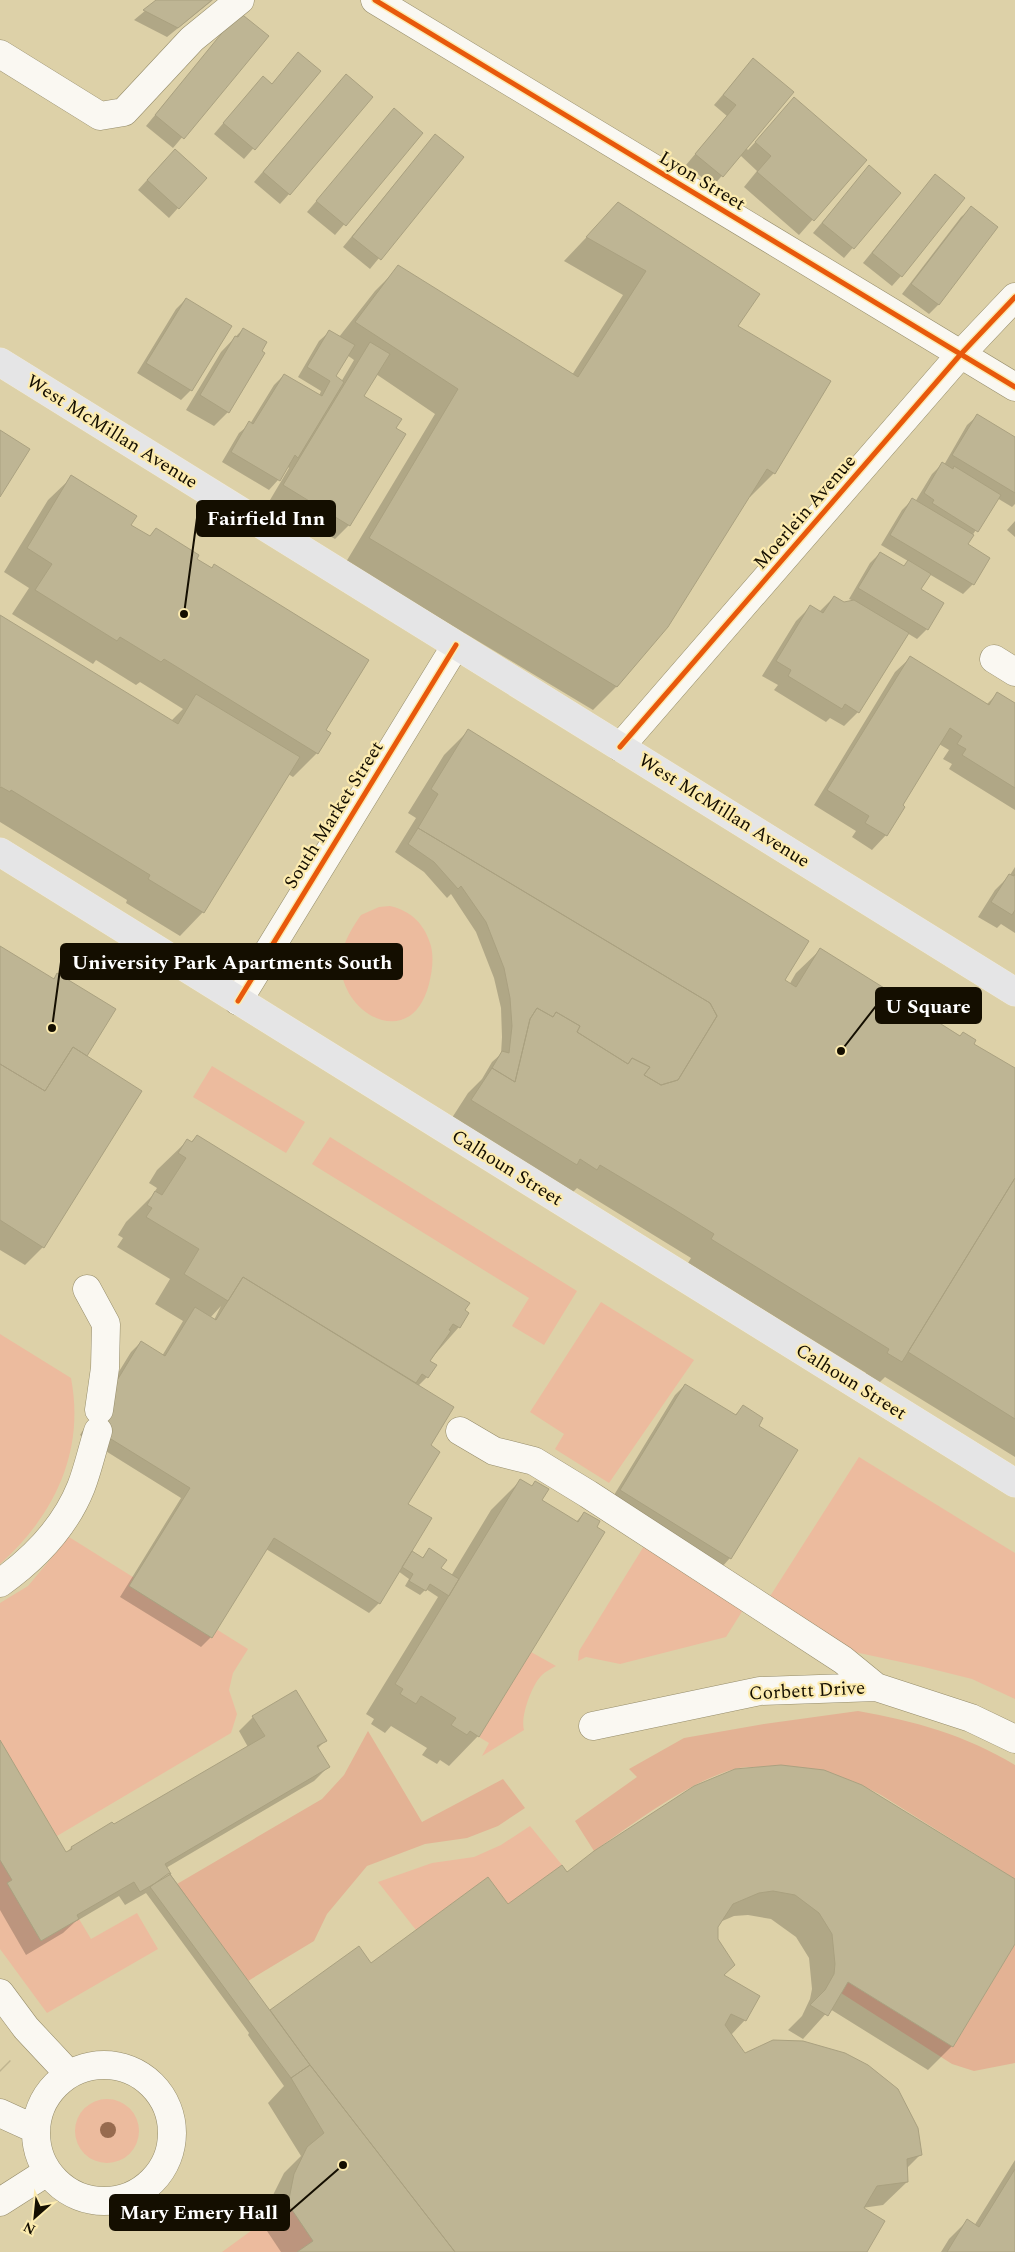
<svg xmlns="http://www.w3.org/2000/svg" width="1015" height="2252" font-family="Spectral,serif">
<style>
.green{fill:#ecbb9e}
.forest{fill:#e3b294}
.shadow{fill:#0003;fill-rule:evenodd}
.building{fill:#beb594;stroke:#aaa180}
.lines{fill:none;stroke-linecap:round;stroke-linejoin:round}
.minor-tunnel{stroke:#bfb48f;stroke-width:28;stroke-dasharray:28 14;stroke-linecap:butt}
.minor-casing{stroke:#958c6a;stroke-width:29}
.major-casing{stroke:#f0ead8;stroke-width:29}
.minor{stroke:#faf8f2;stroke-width:28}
.major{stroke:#e5e5e6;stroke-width:28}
.cycleway-casing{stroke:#fcebaf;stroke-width:8}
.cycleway{stroke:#e8590c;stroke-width:5}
.tree{fill:#976b4f}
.labels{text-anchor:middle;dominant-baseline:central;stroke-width:4.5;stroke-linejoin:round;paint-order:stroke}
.street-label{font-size:19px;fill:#140e00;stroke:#fcebaf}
.leader{fill:none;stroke:#140e00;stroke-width:2}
.callout-dot{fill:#140e00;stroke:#fcebaf;stroke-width:2}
.callout{fill:#140e00;stroke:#140e00;stroke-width:2}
.callout-label{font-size:20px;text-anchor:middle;font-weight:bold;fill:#fff}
</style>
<rect width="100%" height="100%" fill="#ddd1a8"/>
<path class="green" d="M390,906c22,5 35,19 41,40 3,13 1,26 -2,38 -19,75 -102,23 -86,-35 4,-13 11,-24 18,-34l18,-8z
M212,1066l93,56 -19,31 -93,-56z
M330,1137l247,154 -33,54 -32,-19 17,-28 -217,-134z
M601,1302l93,58 -85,123 -54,-34 9,-15 -34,-22z
M0,1334l71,44c14,73 -16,137 -71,186z
M859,1457l156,96v146l-43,-20 -48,-12 -74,-16 -83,-50z
M69,1537l179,112 -15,24 -4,17 8,24 -6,19 -174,103 -57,-96v-137l28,-17z
M644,1546l99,64 -17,27 -106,27 -34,-7 -8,4 1,-10z
M531,1652l25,14c-5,3 -10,5 -14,9 -10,9 -22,42 -18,55l-42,26 7,-13 -10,-6z
M530,1826l32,39 -54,39 -20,-27 -72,53 -38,-48 54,-19 42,-6 27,-12z
M0,1860l12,20 -5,3 34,58 38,-22 12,20 46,-26 21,36 -111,64 -47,-64z
M75 2131a32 32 0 1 1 64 0a32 32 0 1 1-64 0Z
M288,2204l25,37 -16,11h-75z"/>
<path class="forest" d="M858,1711c57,10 107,24 157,54v114l-134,-84c-41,-22 -77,-32 -124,-28 -7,0 -15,0 -22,2 -46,12 -102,55 -141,82l-19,-30 62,-44 -8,-8 55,-31 80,-14z
M368,1731l54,91 81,-43 22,29 -27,18 -31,12 -42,6 -58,22 -40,48 -13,27 -66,40 -71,-97 145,-85 22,-24z
M1015,1944v119l-41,8 -22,-7 -111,-71 7,-11 105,65z"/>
<path class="shadow" d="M158,0h55l-46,37 -33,-17z
M230,24l37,13 -94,111 -27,-22z
M289,64l31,8 -76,87 -30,-25 39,-46 18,-3z
M744,70l2,78 2,2 46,-51 71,61 -66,75 -55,-48 13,-16 -17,-16 -27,31 -27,-21 41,-49 -13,-11z
M346,75l-57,119 -9,10 -26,-22z
M394,110l28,23 -87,102 -28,-23z
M435,135l27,22 -92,112 -27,-22z
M165,160l13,48 -9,10 -31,-28z
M869,167l31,26 -56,65 -31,-25z
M935,175l-34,101 -9,10 -29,-23z
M618,204l118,122 93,55 -55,92 -24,24 -1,-1 -132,190 -24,24 -247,-148 89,-148 -59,-40 -13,22 31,33 -45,96 -14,14 -65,-39 19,-32 -2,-2 -9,14 -9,10 -47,-28 17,-29 11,-9 24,-39 10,-10 35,21 2,-5 -23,-14 21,-36 10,-9 10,5 36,-46 24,-24 173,108 51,-80 -59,-34zM347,355l7,5 -13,22 -7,-5z
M971,208l-32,96 -10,10 -27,-20 59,-77z
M186,299l5,91 -10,10 -44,-27 39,-64z
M243,329l-15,83 -14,14 -28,-16 35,-58z
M977,416l38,22v66l-3,3 -15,-9 -31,47 7,39 -10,10 -34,-20 -9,15 23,14 -16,26 -10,10 -10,-6 -49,79 -14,14 -14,-8 -4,4 -52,-32 4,-5 -16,-9 34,-55 14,-14 9,5 15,-15 10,7 10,-3 -5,-2 21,-36 10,-10 23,14 5,-6 -27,-16 21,-35 10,-10 3,2 17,-28 10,-10 2,1 23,-40z
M72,477l57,48 20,12 7,-7 39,29 16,10 3,-3 110,164 5,4 -12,19 -24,24 -5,-3 -85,138 -23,24 -54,-33 1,-3 -127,-78v-206l171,105 12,-12 -43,-27 -4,3 -40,-25 -3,4 -81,-50 17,-26 -25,-16 44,-72z
M1015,521v16l-8,-7z
M910,658l76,47 11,-11 18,11v105l-66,-41 3,-5 -9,-5 6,-9 -10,-6 -38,62 -15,29 -14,15 -20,-13 4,-6 -42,-26 81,-133z
M468,731l321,254 7,-12 24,-23 68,42 2,-2 12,10 113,70v387l-130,-80 -8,8 -13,-8 2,-4 -178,-110 3,-5 -114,-70 -5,5 -124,-69 20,-31 14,-14 10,-17 9,-8 1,-17 -1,-29 -7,-30 -18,-46 -25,-38 -4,4 -23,-26 -29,-20 21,-34 -8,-5 36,-58z
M1015,867v66l-14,-9 -4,4 -19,-11 17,-27 15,-15z
M0,947l52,33 5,-5 29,80 -43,192 -18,18 -25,-15z
M197,1136l267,175 -5,16 -30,34 -2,16 -9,9 11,60 -23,58 2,51 14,3 7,-8 11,19 11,7 40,-66 29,-29 20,19 36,22 8,-9 -106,223 -29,30 -9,-6 -3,4 -15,-9 5,-7 -36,-22 -6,7 -14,-9 3,-5 -8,-5 72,-117 -12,-8 -6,6 -15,-9 4,-7 -11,-8 -19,32 -10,10 -103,-64 -55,88 -10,10 -81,-50 61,-99 -101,-63 51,-83 10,-10 21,14 21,-35 -28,-17 15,-25 -53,-32 6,-9 -5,-3 8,-13 26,-26 5,-8 -8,-5 8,-13 30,-29 3,2zM221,1306l-7,14 -4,-2z
M685,1385l49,31 9,-9 -13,151 -9,10 -110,-68 64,-105z
M253,1717l72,24 -8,8 11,18 -14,14 -148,87 104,145 101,-49 137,-58 59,-33 448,8v60l-63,105 -24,24 -98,-61 -27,30 -15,-9 14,-14 8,-17 2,-10 -3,-31 -13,-21 -25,-18 -23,-4 -14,1 -14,6 -3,5 -1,13 7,36 22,44 -14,15 14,20 175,100 -14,14 1,13 -24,23 -21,3 3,44h-584l-16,-24 6,-29 13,-26 17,-17 -33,-53 16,-17 -36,-51 1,-2 -103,-140 -21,12 -6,-9 -44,26 -12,11 -37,22 -26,-45v-167l66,110 5,-5 42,-22 135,-79 -9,-16z
M1015,2160v92h-74l8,-13 18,-18 7,5z"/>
<path class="building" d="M156,0h56l-34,28 -35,-18z
M239,12l30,24 -85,103 -29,-24z
M298,52l23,19 -66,79 -32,-27 40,-47 9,8z
M753,58l41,34 -71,85 -28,-23 41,-49 -13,-10z
M346,74l27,23 -83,98 -27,-23z
M794,97l73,63 -53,61 -57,-49 14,-16 -16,-14z
M394,108l29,25 -77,93 -30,-25z
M435,134l29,23 -83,103 -29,-23z
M175,149l32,29 -28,31 -32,-29z
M869,165l32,28 -47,56 -32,-26z
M935,174l30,24 -63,79 -30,-24z
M618,202l142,92 -22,32 93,55 -56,93 -8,-5 -99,158 -51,60 -248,-149 89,-149 -103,-67 43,-57 180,112 68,-106 -60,-34z
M971,206l27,21 -59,78 -28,-21z
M186,298l46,28 -40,65 -46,-28z
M243,328l24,14 -5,9 3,2 -36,60 -29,-18 35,-59 3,1z
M329,330l26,15 -19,31 8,6 -46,76 -3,-3 -15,26 -49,-29 18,-31 4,3 31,-50 38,22 8,-15 -23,-14z
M370,342l20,12 -26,42 38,23 -6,9 10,6 -56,92 -67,-41z
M977,414l38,23v56l-63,-38z
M0,430l30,19 -30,48z
M942,462l11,7 1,-3 47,29 -23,37 -46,-29 2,-3 -10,-7z
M71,475l66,41 -6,9 19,11 6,-8 43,27 -2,4 15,9 2,-4 155,96 -43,70 5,3 -13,21 -154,-95 -3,3 -41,-25 -3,4 -82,-51 17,-26 -25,-16z
M912,498l62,37 -6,9 22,14 -16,27 -84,-50z
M880,552l24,14 4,-6 23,14 -10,15 23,14 -16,27 -70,-42z
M834,596l10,6 10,-2 55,33 -50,80 -14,-9 -3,5 -54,-33 3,-6 -15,-9 34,-56 13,8z
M0,615l178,109 18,-30 104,63 -96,156 -56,-34 2,-4 -139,-85 -1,2 -9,-5 -1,1z
M910,656l79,49 8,-13 18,11v85l-53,-33 4,-6 -9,-5 5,-8 -12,-8 -47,77 2,2 -18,29 -22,-13 4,-7 -42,-26z
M468,729l341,212 -24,39 11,7 24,-39 69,43 1,-2 14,8 -1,3 57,36 3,-4 13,8 -2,4 41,24v110l-113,184 -15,-9 2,-4 -178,-110 3,-5 -42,-26 -72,-43 -3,5 -17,-11 -3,6 -106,-65 21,-32 23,14 15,-63 7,-11 16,9 3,-5 24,14 -3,6 51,32 4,-6 18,9 -6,8 17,10 17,-5 39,-64 -7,-13 -292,-175 20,-34 -7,-5z
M418,828l292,175 7,13 -39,64 -17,5 -17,-10 6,-8 -18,-9 -4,6 -51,-32 3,-6 -24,-14 -3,5 -16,-9 -7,11 -15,63 -23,-14 10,-17 7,2 3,-27 -2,-28 -6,-30 -18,-46 -25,-36 -3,3 -24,-27 -26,-18z
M1009,874l5,2 1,-2v36l-3,5 -21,-13z
M0,946l54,33 3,-6 59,36 -29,47 -14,-9 -28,44 -45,-27z
M73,1047l69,44 -98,157 -44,-28v-156l45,27z
M197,1135l273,168 -5,7 4,3 -9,15 -7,-4 -4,6 2,1 -21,30 7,4 -9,13 -6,-4 -6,9 -173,-106 -15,24 -44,-27 15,-25 -53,-32 6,-9 -5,-3 8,-14 7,4 24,-37 -8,-5 9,-14 5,3z
M1015,1178v241l-107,-67z
M243,1277l211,130 -23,38 9,7 -32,52 24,14 -52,86 -106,-66 -62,100 -83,-52 61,-98 -92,-57 1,-21 42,-69 24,15 30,-49 21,13z
M685,1384l51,31 7,-10 20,13 -4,8 39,24 -67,109 -111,-69z
M520,1479l12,7 3,-5 14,8 -7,11 36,22 6,-10 16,9 -3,6 8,5 -126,205 -9,-6 -3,4 -16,-10 5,-7 -35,-22 -5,8 -16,-10 3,-5 -8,-5z
M429,1548l18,12 -6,8 18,11 -10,17 -19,-12 -4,7 -17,-10 4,-7 -11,-7 10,-16 11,7z
M296,1690l31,51 -10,5 13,21 -165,97 6,10 -31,18 -6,-10 -57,33 2,4 -38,22 -34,-58 5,-3 -12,-20v-120l66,112 6,-3 -1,-2 41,-25 2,2 151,-88 -13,-20z
M781,1765l43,5 38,15 153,94v65l-62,103 -105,-65 -20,34 -18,-11 15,-15 9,-16 1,-10 -3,-30 -13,-21 -24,-18 -22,-4 -14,2 -26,11 -15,23v12l17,26 -11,10 36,21 -14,25 -15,-7 -6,11 20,28 28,-13 30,1 42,12 23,12 30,24 20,39 4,27 -15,4 1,23 -31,4 -13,22 21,13 -18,31h-412l-145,-187 -40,-55 89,-64 12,17 117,-86 20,27 54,-39 5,7 27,-21 100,-65 41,-17z
M169,1873l141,192 -19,13 -141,-191z
M310,2065l145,187h-158l16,-11 -25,-37 6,-30 13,-27 17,-14 -33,-55z
M1015,2169v83h-68l20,-33 12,8z"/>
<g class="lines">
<path class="minor-tunnel" d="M0,2070l1,1"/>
<g class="minor-casing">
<path id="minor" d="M375,0l640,387
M0,54l100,62 24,-4 68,-73 48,-39
M994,659l21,13
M620,747l340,-392 55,-58
M238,1001l218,-356
M87,1289l19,35 -1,44 -6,42
M460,1431l34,20 40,10 54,33 255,166 33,27
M0,1583c35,-25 65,-56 81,-96 7,-18 11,-37 17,-56
M593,1726l167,-35 116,-4 95,31 44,21
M0,1993l26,35 43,46
M36 2133a68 68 0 1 1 136 0a68 68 0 1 1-136 0Z
M0,2113l35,16
M0,2202l47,-30"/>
</g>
<g class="major-casing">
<path id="major" d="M0,362l1015,630
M0,852l1015,631"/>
</g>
<use href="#minor" class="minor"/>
<use href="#major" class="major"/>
<g class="cycleway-casing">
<path id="cycleway" d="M375,0l640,387
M620,747l340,-392 55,-58
M238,1001l218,-356"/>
</g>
<use href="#cycleway" class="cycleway"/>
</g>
<circle class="tree" cx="108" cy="2130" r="8"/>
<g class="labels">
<g class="street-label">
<text transform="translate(702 181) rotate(31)">Lyon Street</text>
<text transform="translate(112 432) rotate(32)">West McMillan Avenue</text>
<text transform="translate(805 512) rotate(-49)">Moerlein Avenue</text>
<text transform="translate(724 811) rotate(32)">West McMillan Avenue</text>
<text transform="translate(334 815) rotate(-58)">South Market Street</text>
<text transform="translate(507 1168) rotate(32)">Calhoun Street</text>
<text transform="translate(851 1382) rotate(32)">Calhoun Street</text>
<text transform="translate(807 1691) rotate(-3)">Corbett Drive</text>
</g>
</g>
<path class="leader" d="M184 614L197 518M52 1028L61 962M841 1051L876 1006M343 2165L289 2212"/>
<g class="callout-dot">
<circle cx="184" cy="614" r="5"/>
<circle cx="52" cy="1028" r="5"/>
<circle cx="841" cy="1051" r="5"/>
<circle cx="343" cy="2165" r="5"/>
</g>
<g class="callout">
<rect x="197" y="501" width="138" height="35" rx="5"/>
<rect x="61" y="944" width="341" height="35" rx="5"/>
<rect x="876" y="988" width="105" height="35" rx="5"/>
<rect x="110" y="2195" width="179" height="35" rx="5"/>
</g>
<g class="callout-label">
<text x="266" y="525">Fairfield Inn</text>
<text x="232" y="969">University Park Apartments South</text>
<text x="928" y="1013">U Square</text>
<text x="199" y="2219">Mary Emery Hall</text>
</g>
<g transform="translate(35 2217) rotate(207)" stroke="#fcebaf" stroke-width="4" paint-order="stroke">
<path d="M0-4L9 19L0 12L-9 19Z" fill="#140e00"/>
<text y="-8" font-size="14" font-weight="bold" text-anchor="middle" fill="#140e00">N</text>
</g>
</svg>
